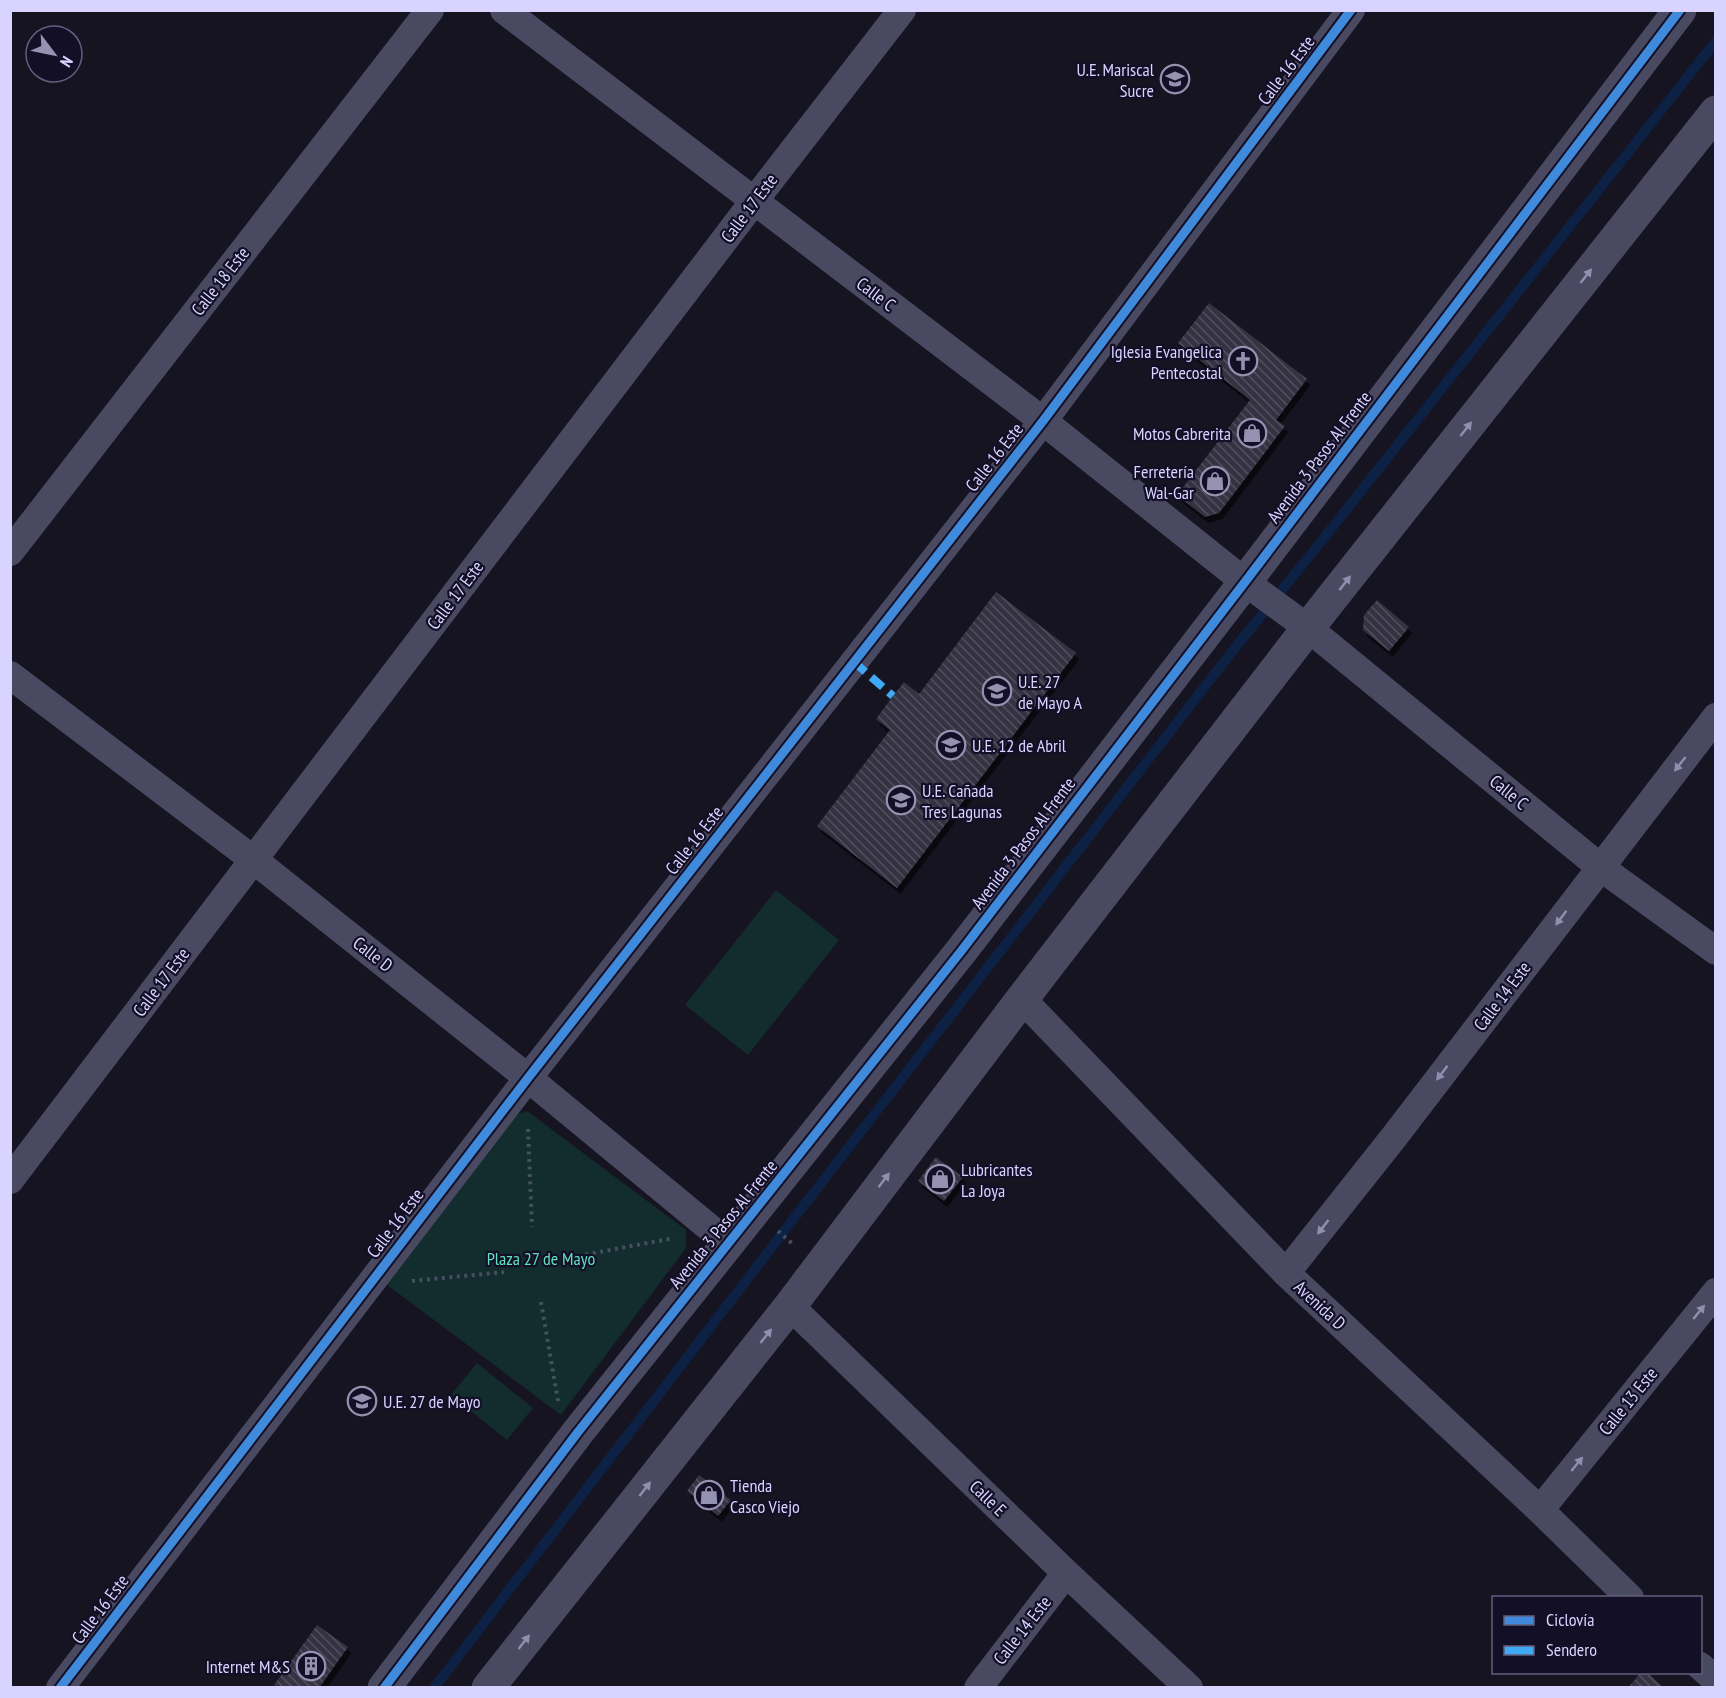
<svg xmlns="http://www.w3.org/2000/svg" width="1726" height="1698" font-family="'PT Sans Narrow',sans-serif">
<style>
.green{fill:#132c2d}
.lines{fill:none;stroke-linecap:round;stroke-linejoin:round}
.stream{stroke:#0d2144;stroke-width:10}
.building{fill:url(#building-back-hatch);filter:url(#shadow)}
.path{stroke:#44505f;stroke-width:4;stroke-dasharray:3 4.5;stroke-linecap:butt}
.minor{stroke:#4a4962;stroke-width:28}
.tertiary{stroke:#4a4962;stroke-width:33}
.quiet{stroke:#3fa9f5;stroke-width:8;stroke-dasharray:15 8;stroke-linecap:butt}
.cycleway-casing{stroke:#130f26;stroke-width:13}
.cycleway{stroke:#408adc;stroke-width:9}
.oneway{fill:#928eb0}
.labels{text-anchor:middle;dominant-baseline:central;stroke-width:4.5;stroke-linejoin:round;paint-order:stroke}
.poi-label{font-size:18px;fill:#d9d4ff;stroke:#130f26;text-anchor:start}
.street-label{font-size:18px;fill:#d9d4ff;stroke:#130f26}
.park-label{font-size:18px;fill:#5fe0c0;stroke:#130f26}
</style>
<defs>
<pattern id="building-back-hatch" width="6" height="6" patternUnits="userSpaceOnUse" patternTransform="scale(1.5)"><rect width="6" height="6" fill="#343243"/><path d="M-1 5l2 2M0 0l6 6M5-1l2 2" fill="none" stroke="#514f5f"/></pattern>
<filter id="shadow"><feDropShadow dx="3.5" dy="6" stdDeviation="0" flood-color="#0009"/></filter>
</defs>
<rect width="100%" height="100%" fill="#161421"/>
<path class="green" d="M776,890l63,50 -91,115 -63,-50z
M527,1111l159,119v18l-125,167 -175,-131 126,-168z
M477,1363l56,45 -26,32 -56,-45z"/>
<g class="lines">
<path class="stream" d="M434,1688l337,-440 459,-594 94,-116 392,-497"/>
</g>
<path class="building" d="M1209,303l98,76 -31,41 9,6 -66,87 -14,4 -28,-22 73,-95 -72,-57z
M996,592l80,61 -179,235 -80,-62 73,-96 -14,-11 17,-23 11,-14 15,12z
M1377,600l32,27 -20,24 -26,-21 1,-15z
M936,1157l27,20 -19,24 -26,-20z
M699,1475l32,25 -13,16 -31,-25z
M317,1625l31,22 -29,41h-41l-4,-3z
M1641,1672h6l17,16h-36z"/>
<g class="lines">
<path class="path" d="M528,1129l4,98
M778,1231l17,15
M578,1256l96,-18
M412,1281l92,-9
M541,1302l17,99"/>
<path class="minor" d="M504,10l539,411 202,161 63,46 292,239 116,84
M10,552l420,-542
M10,675l244,185 274,218 200,165
M1022,999l264,274 254,237 90,88
M10,1180l744,-979 148,-191
M1286,1273l108,-136 322,-420
M790,1306l276,267 123,115
M1540,1510l176,-218
M1700,1666l16,14
M60,1688l468,-610 515,-657 308,-411
M978,1688l88,-115"/>
<path class="tertiary" d="M384,1688l194,-256 384,-482 283,-368 435,-572
M488,1688l302,-382 232,-307 286,-371 408,-516"/>
<path class="quiet" d="M854,662l39,34"/>
<g class="cycleway-casing">
<path id="cycleway" d="M60,1688l468,-610 515,-657 308,-411
M384,1688l194,-256 384,-482 283,-368 435,-572"/>
</g>
<use href="#cycleway" class="cycleway"/>
</g>
<defs><path id="oneway-solid" d="M-6-.8H1V-3.2L6.5 0L1 3.2V.8H-6Z" transform="scale(1.5)"/></defs>
<g class="oneway">
<use href="#oneway-solid" transform="translate(1586 276) rotate(-52)"/>
<use href="#oneway-solid" transform="translate(1466 429) rotate(-52)"/>
<use href="#oneway-solid" transform="translate(1345 583) rotate(-52)"/>
<use href="#oneway-solid" transform="translate(1680 764) rotate(128)"/>
<use href="#oneway-solid" transform="translate(1561 918) rotate(127)"/>
<use href="#oneway-solid" transform="translate(1442 1073) rotate(127)"/>
<use href="#oneway-solid" transform="translate(884 1180) rotate(-53)"/>
<use href="#oneway-solid" transform="translate(1323 1227) rotate(128)"/>
<use href="#oneway-solid" transform="translate(1699 1312) rotate(-51)"/>
<use href="#oneway-solid" transform="translate(766 1336) rotate(-52)"/>
<use href="#oneway-solid" transform="translate(1577 1464) rotate(-51)"/>
<use href="#oneway-solid" transform="translate(645 1489) rotate(-52)"/>
<use href="#oneway-solid" transform="translate(524 1642) rotate(-52)"/>
</g>
<defs>
<g id="school-ring" transform="scale(1.5)"><circle r="9.5" fill="#130f26" stroke="#9591b1" stroke-width="1.5"/><path d="M0-5L7-2L0 1L-7-2ZM-4 1L0 2.5L4 1V4Q0 6-4 4Z" fill="#9591b1"/></g>
<g id="church-ring" transform="scale(1.5)"><circle r="9.5" fill="#130f26" stroke="#9591b1" stroke-width="1.5"/><path d="M-1.2-6h2.4v3.5h3.3v2.4h-3.3V6h-2.4V-.1h-3.3v-2.4h3.3Z" fill="#9591b1"/></g>
<g id="shop-ring" transform="scale(1.5)"><circle r="9.5" fill="#130f26" stroke="#9591b1" stroke-width="1.5"/><path d="M-5-2.5h2.3a2.7 3.5 0 0 1 5.4 0H5L5.5 6h-11ZM-1.5-2.5h3a1.5 2.3 0 0 0-3 0Z" fill="#9591b1"/></g>
<g id="building-ring" transform="scale(1.5)"><circle r="9.5" fill="#130f26" stroke="#9591b1" stroke-width="1.5"/><path d="M-4-6H4V6H1V3H-1V6H-4ZM-2.5-4.3h1.7v1.8h-1.7ZM.8-4.3h1.7v1.8H.8ZM-2.5-1h1.7V.8h-1.7ZM.8-1h1.7V.8H.8Z" fill="#9591b1"/></g>
</defs>
<g fill-rule="evenodd">
<use href="#school-ring" x="1175" y="79"/>
<use href="#church-ring" x="1243" y="361"/>
<use href="#shop-ring" x="1252" y="433"/>
<use href="#shop-ring" x="1215" y="481"/>
<use href="#school-ring" x="997" y="691"/>
<use href="#school-ring" x="951" y="745"/>
<use href="#school-ring" x="901" y="800"/>
<use href="#shop-ring" x="940" y="1179"/>
<use href="#school-ring" x="362" y="1401"/>
<use href="#shop-ring" x="709" y="1495"/>
<use href="#building-ring" x="311" y="1666"/>
</g>
<g class="labels">
<g class="poi-label">
<text x="1154" y="69" text-anchor="end">U.E. Mariscal<tspan x="1154" dy="21">Sucre</tspan></text>
<text x="1222" y="351" text-anchor="end">Iglesia Evangelica<tspan x="1222" dy="21">Pentecostal</tspan></text>
<text x="1231" y="433" text-anchor="end">Motos Cabrerita</text>
<text x="1194" y="471" text-anchor="end">Ferretería<tspan x="1194" dy="21">Wal-Gar</tspan></text>
<text x="1018" y="681">U.E. 27<tspan x="1018" dy="21">de Mayo A</tspan></text>
<text x="972" y="745">U.E. 12 de Abril</text>
<text x="922" y="790">U.E. Cañada<tspan x="922" dy="21">Tres Lagunas</tspan></text>
<text x="961" y="1169">Lubricantes<tspan x="961" dy="21">La Joya</tspan></text>
<text x="383" y="1401">U.E. 27 de Mayo</text>
<text x="730" y="1485">Tienda<tspan x="730" dy="21">Casco Viejo</tspan></text>
<text x="290" y="1666" text-anchor="end">Internet M&amp;S</text>
</g>
<g class="street-label">
<text transform="translate(1286 70) rotate(-53)">Calle 16 Este</text>
<text transform="translate(749 208) rotate(-53)">Calle 17 Este</text>
<text transform="translate(220 281) rotate(-52)">Calle 18 Este</text>
<text transform="translate(876 294) rotate(37)">Calle C</text>
<text transform="translate(994 457) rotate(-52)">Calle 16 Este</text>
<text transform="translate(1319 457) rotate(-53)">Avenida 3 Pasos Al Frente</text>
<text transform="translate(455 595) rotate(-53)">Calle 17 Este</text>
<text transform="translate(1509 792) rotate(39)">Calle C</text>
<text transform="translate(694 840) rotate(-52)">Calle 16 Este</text>
<text transform="translate(1023 843) rotate(-53)">Avenida 3 Pasos Al Frente</text>
<text transform="translate(373 954) rotate(38)">Calle D</text>
<text transform="translate(161 982) rotate(-53)">Calle 17 Este</text>
<text transform="translate(1502 996) rotate(-53)">Calle 14 Este</text>
<text transform="translate(395 1223) rotate(-53)">Calle 16 Este</text>
<text transform="translate(723 1224) rotate(-51)">Avenida 3 Pasos Al Frente</text>
<text transform="translate(1320 1305) rotate(43)">Avenida D</text>
<text transform="translate(1628 1401) rotate(-51)">Calle 13 Este</text>
<text transform="translate(988 1498) rotate(44)">Calle E</text>
<text transform="translate(100 1609) rotate(-53)">Calle 16 Este</text>
<text transform="translate(1022 1630) rotate(-52)">Calle 14 Este</text>
</g>
<g class="park-label">
<text x="541" y="1258">Plaza 27 de Mayo</text>
</g>
</g>
<rect width="1726" height="1698" fill="none" stroke="#d9d4ff" stroke-width="24"/>
<rect x="1492" y="1596" width="210" height="78" fill="#130f26" stroke="#625e7d" stroke-width="1.5"/>
<rect x="1504" y="1616" width="30" height="9" fill="#408adc" stroke="#625e7d" stroke-width="1.5"/>
<text x="1546" y="1626" font-size="18" fill="#d9d4ff">Ciclovía</text>
<rect x="1504" y="1646" width="30" height="9" fill="#3fa9f5" stroke="#625e7d" stroke-width="1.5"/>
<text x="1546" y="1656" font-size="18" fill="#d9d4ff">Sendero</text>
<g transform="translate(54 54) rotate(122)"><circle r="28" fill="#130f26" stroke="#625e7d" stroke-width="1.5"/>
<path d="M0-4.5L10 22L0 15L-10 22Z" fill="#9591b1"/>
<text y="-9" font-size="16" font-weight="bold" text-anchor="middle" fill="#d9d4ff">N</text>
</g>
</svg>
